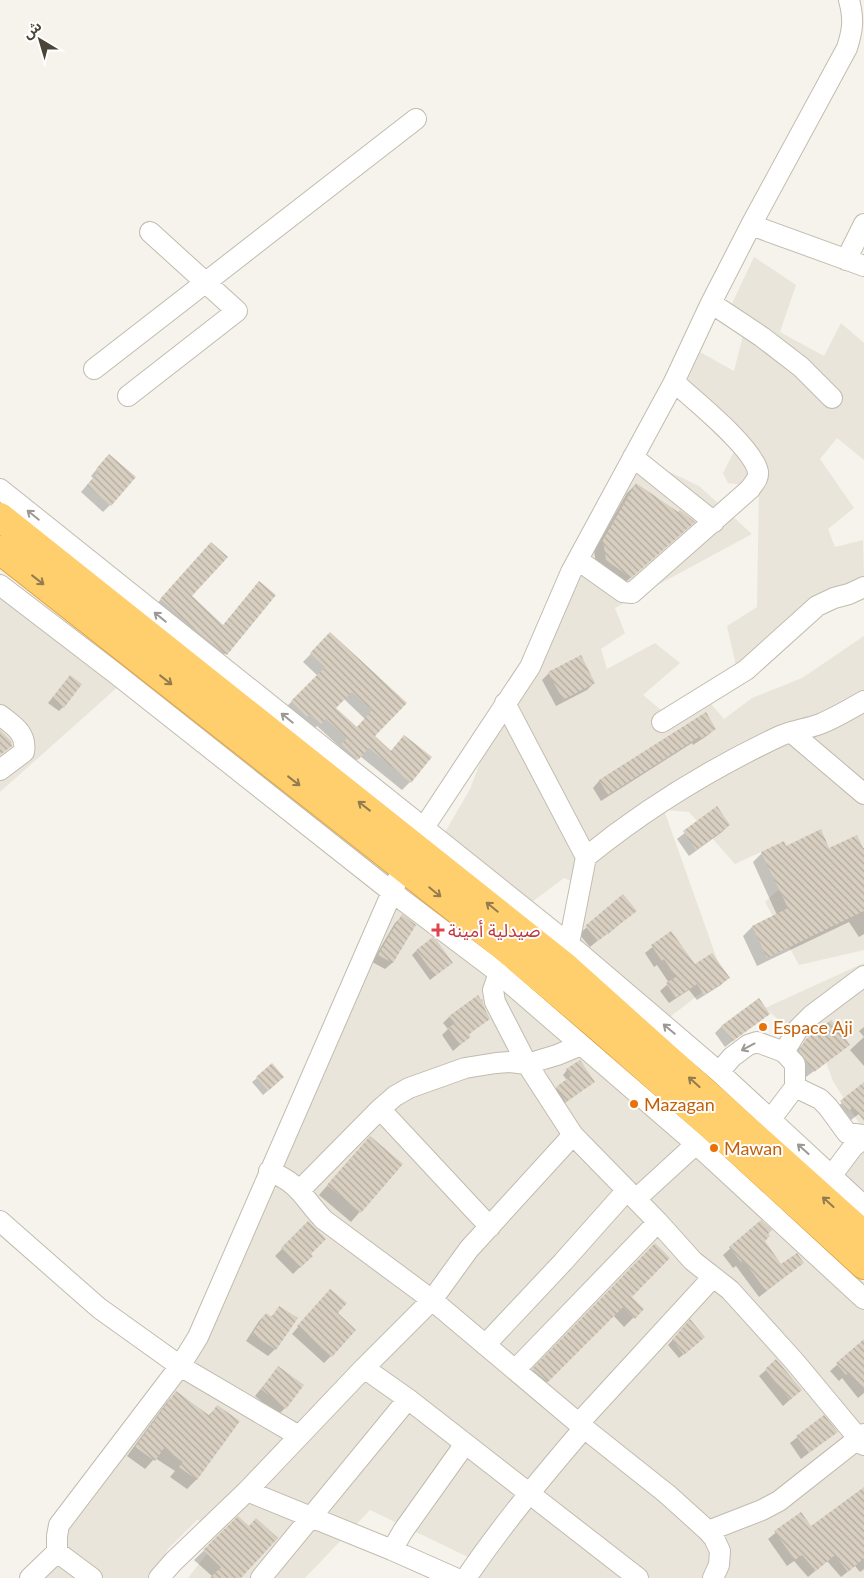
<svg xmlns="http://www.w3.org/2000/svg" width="864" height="1578" font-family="Lato,'Noto Sans Arabic',sans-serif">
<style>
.residential{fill:#eae5da}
.shadow{fill:#0003;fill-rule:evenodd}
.building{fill:url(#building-back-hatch);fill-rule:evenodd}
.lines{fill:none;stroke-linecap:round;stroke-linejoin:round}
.minor-casing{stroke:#c2bbae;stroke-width:22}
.highway-casing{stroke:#e0a43c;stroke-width:30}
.minor{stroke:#fff;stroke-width:20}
.highway{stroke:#ffcf6e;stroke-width:28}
.oneway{stroke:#9c9892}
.oneway2{stroke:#937c4e}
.health-dot{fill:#e0444e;stroke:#fff;stroke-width:2}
.food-dot{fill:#e8710a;stroke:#fff;stroke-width:2}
.labels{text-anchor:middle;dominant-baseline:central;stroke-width:4;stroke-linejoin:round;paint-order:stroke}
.health-label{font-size:18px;fill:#be3a42;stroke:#fff;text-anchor:start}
.food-label{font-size:18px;fill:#c56008;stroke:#fff;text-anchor:start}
</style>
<defs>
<pattern id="building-back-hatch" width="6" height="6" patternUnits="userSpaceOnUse" patternTransform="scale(1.25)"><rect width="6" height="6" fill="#d8cfc1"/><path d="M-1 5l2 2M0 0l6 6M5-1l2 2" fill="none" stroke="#b1aa9e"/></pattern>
</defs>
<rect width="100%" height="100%" fill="#f6f3ec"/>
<path class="residential" d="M754,257l42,28 -16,47 44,24 17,-33 23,20v117l-27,-22 -17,21 34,49 -26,21 7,18 28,-7 1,36 -63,32 -64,62 -10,-44 30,-19 2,-120 -31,-4 -5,-10 17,-33 -56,-52 16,-36 34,19 10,-40 -17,-17z
M645,460l54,26 53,48 -137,74 10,25 -24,16 6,20 48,-26 25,20 -37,32 30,25 31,-24 20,23 28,-21 50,-20 62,-42v314l-65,15 -34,-63 23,-21 -10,-37 -43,20 -46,-52 -25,-2 59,166 -57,44 -88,-60 6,-73 -20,-9 -44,33 -83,-65 33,-57 38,-100z
M0,573l130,103 -130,116z
M388,882l173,122 303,278v296h-401l5,-21 -98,-47 -65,68h-117l24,-31 -14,-28 -30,30 -15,29h-127l178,-242z
M864,963v248l-39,-35 39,-45 -31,-50 -8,-21 -60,-52z"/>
<path class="shadow" d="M102,463l8,42 -7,7 -22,-20 12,-14 -2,-2z
M636,484l42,30 6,17 -64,56 -23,-18 -3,-18 33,-58z
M203,552l-13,44 33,30 36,-44 16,13 -58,68 -64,-55z
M330,634l75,69 -32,33 17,16 14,-16 6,46 -8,8 -42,-34 -10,11 -16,-14 6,-6 -23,-21 -5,5 -28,-22 34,-33 -15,-14zM344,699l21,20 -9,9 -21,-20z
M549,673l45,10 -7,7 -31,16 -14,-26z
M66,681l-3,26 -4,4 -11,-8z
M705,714l10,15 -7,6 -15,10 -1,-2 -91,58 -8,-13 6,-7z
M717,808l12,17 -7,7 -33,24 -12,-17z
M786,847l43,2 35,-1v86l-5,3 -10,-15 -92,44 -14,-30 9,-9 25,-12 -24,-53 9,-9z
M623,896l12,15 -27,23 -1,-1 -17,14 -11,-13z
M402,916l12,9 -22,38 -7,6 -13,-7 23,-39z
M671,932l24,34 33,12 -7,7 -24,15 -8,-10 -20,13 -9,-12 9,-8 -12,-18 -3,2 -9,-14z
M416,951l35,12 -21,17 -18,-25z
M768,1013l-43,34 -10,-14 7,-7z
M450,1016l39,2 -21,17 1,2 -16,14 -11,-16 6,-6 -5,-6z
M864,1027v39l-14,-16 14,-13 -5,-6z
M806,1041l35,10 -35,26 -13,-19 5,-9z
M567,1070l26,12 -32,24 -9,-14 15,-12 -4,-5z
M257,1078l21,4 -15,13 -11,-13z
M864,1084v26l-13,10 -5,-7 -5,4 -6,-8z
M361,1147l40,17 -50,58 -32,-27z
M761,1221l2,21 18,24 21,-3 -43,34 -23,-31 -3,2 -10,-13z
M308,1223l3,33 -18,18 -18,-18z
M646,1254l-16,43 12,12 -18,18 -11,-12 -75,76 -14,-12z
M324,1297l12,17 -5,42 -7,7 -32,-29z
M280,1307l-5,42 -7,7 -22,-15 13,-20 7,-7 5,3z
M690,1321l9,21 -20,16 -11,-13z
M864,1341v52l-6,5 -16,-20 -3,3 -9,-10z
M278,1368l7,40 -7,7 -23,-19z
M766,1370l28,26 -11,10 -24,-30z
M176,1393l32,23 10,-10 20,15 -42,59 -9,9 -17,-12 5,-6 -20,-13 -10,11 -18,-13 40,-54z
M823,1417l13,15 -35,27 -11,-16z
M864,1495v74l-4,3 -5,-6 -14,11 -14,-16 -19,16 -14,-16 -7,5 -19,-27 32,-26 11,15z
M238,1518l2,60h-29l2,-1 -19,-17z"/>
<path class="building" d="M109,454l27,23 -25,29 -24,-21 12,-14 -3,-2z
M636,483l42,29 2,-2 15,12 -64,56 -25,-18 -3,-20z
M211,542l17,15 -36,39 31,29 36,-44 17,14 -49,60 -34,-27 -33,-29z
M330,632l77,71 -32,33 16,15 13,-16 28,22 -21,26 -42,-35 -11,12 -17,-16 6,-6 -21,-19 -5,5 -10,-10 -4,3 -16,-16 34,-34 -15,-14zM352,692l20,18 -15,17 -21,-19z
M581,655l14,28 -32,17 -15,-28z
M70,675l12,9 -18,24 -12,-10z
M706,712l10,17 -16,10 -1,-2 -91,58 -9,-15z
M0,730l11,11 1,5 -12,9z
M717,806l13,19 -34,25 -13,-19z
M821,829l8,19 28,-13 7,15v61l-97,47 -15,-32 36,-18 -27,-56 23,-11 2,5z
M623,894l14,17 -39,30 -13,-15z
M402,914l14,11 -23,38 -15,-8z
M671,931l24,33 17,-11 18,25 -26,17 -7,-11 -21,14 -10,-15 10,-6 -12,-18 -2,2 -11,-16z
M433,937l4,4 16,22 -18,13 -19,-26z
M478,995l3,5 1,-1 2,8 6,12 -21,15 2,3 -11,8 -12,-17 7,-5 -6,-7z
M759,998l11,16 -37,27 -12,-15z
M831,1020l19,25 -36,27 -15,-21 6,-11z
M580,1060l15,22 -29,20 -10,-15 15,-11 -5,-7z
M272,1063l12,14 -16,14 -12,-14z
M864,1082v39l-11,-14 -5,4 -8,-10z
M370,1136l33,28 -42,49 -34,-28z
M761,1220l11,10 -4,4 2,2 -5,5 16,23 16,-11 7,10 -38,28 -23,-31 -2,2 -12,-15z
M308,1221l18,18 -15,15 2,2 -13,12 -19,-20z
M655,1243l15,15 -38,39 12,12 -9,10 -12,-12 -75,75 -16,-13z
M330,1289l17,14 -9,10 18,17 -24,27 -35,-31z
M279,1306l19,12 -22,32 -24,-16 14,-21 6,4z
M690,1319l15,18 -21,18 -12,-15z
M864,1339v51l-15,-18 -3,3 -10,-12z
M776,1359l26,31 -12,10 -25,-31z
M278,1366l26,19 -18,24 -25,-20z
M176,1391l34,25 7,-11 23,16 -43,59 -18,-13 4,-5 -19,-14 -9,13 -20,-14z
M824,1415l14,17 -29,21 -13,-17z
M864,1487v71l-16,14 -13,-17 -19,16 -14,-16 -7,5 -21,-29 27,-19 10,14z
M238,1516l11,10 7,-8 22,20 -37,40h-31l11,-11 -18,-17z"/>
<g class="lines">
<g class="minor-casing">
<path id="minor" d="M751,225l96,-177c6,-19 7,-29 2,-48
M846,260l18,-36
M711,303l51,34 39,30 31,31
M94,369l322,-250
M128,396l109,-85 -87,-79
M633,457l81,65
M0,489l569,455 150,128 145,134
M578,560l45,32 9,1 118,-104c3,-5 9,-10 8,-17 -4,-24 -64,-72 -84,-90
M0,585l115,88 277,219 98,74 206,178 168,155
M505,703l81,154 -19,97
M0,715c14,11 27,18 24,37l-24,18
M662,722l84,-52 71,-64 17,-8 15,-4 15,-7
M791,732l73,62
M586,857c59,-48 126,-89 194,-121 13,-6 27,-7 40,-12 15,-6 30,-15 44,-23
M499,973l-6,17 2,12 32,62 46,71 85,87 35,39 37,29 65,72 69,83
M784,1052l14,-23 14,-14 52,-39
M719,1072l13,-15 16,-12 9,-3 27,10 11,12v23l-24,32
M795,1087l25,12 8,8 19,26 17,2
M380,1109l110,118
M269,1171c32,13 33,26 55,49l108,80 152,128 83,66 41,37 6,7 6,13 -1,14 -6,13
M832,1175l21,-28 11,-9
M300,1190l80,-81 15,-13 14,-8 56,-20 31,-5 14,-1 17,2 30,-9 24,-10
M636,1199l60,-55
M0,1221l99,87 81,58 119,70
M485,1345l78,-83 64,-72
M364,1368l44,31 230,179
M515,1370l143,-148
M579,1423l134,-146
M247,1491l145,59 63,28
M708,1531l54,-21 17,-9 85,-67
M392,1550l11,-19 62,-87
M30,1578l27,-26
M92,1578l-35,-26v-16l2,-11 121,-159 18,-29 215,-493 117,-177 41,-95 103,-190 37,-79 40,-78 113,41
M159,1578l14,-16 74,-71 117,-123 68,-68 37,-51 104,-114
M261,1578l147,-179
M466,1578c36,-53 77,-102 118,-150"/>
</g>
<g class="highway-casing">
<path id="highway" d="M0,517l564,449 300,269
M0,550l502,395 98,83 114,100 150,137"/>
</g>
<use href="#minor" class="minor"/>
<use href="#highway" class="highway"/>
</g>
<defs><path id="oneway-shaft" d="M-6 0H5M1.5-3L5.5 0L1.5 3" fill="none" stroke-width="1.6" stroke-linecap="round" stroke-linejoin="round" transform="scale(1.25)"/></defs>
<g class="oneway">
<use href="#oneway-shaft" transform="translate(33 515) rotate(-141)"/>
<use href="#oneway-shaft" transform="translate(160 617) rotate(-141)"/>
<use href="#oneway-shaft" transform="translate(287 718) rotate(-141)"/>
<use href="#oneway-shaft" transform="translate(669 1029) rotate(-140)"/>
<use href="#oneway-shaft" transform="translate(748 1047) rotate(152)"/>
<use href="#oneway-shaft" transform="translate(803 1149) rotate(-138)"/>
</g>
<g class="oneway2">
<use href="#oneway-shaft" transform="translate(38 580) rotate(38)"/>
<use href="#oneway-shaft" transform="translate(166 680) rotate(38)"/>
<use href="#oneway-shaft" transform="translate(294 781) rotate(38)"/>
<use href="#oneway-shaft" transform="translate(364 806) rotate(-142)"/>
<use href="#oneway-shaft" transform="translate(435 892) rotate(39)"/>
<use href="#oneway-shaft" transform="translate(492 907) rotate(-141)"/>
<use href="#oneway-shaft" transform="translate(694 1082) rotate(-138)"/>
<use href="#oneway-shaft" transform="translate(828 1202) rotate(-138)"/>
</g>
<path class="health-dot" d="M435.5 922.5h5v5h5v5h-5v5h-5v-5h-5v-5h5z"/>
<g class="food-dot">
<circle cx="763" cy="1027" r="5"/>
<circle cx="634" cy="1104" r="5"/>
<circle cx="714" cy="1148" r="5"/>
</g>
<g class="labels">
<g class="health-label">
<text x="448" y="930">صيدلية أمينة</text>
</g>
<g class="food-label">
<text x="773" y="1027">Espace Aji</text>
<text x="644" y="1104">Mazagan</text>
<text x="724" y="1148">Mawan</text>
</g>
</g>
<g transform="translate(40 40) rotate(322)" stroke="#ffffff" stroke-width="4" paint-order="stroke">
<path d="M0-4L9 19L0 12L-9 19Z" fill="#4b4439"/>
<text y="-8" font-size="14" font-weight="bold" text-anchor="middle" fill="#4b4439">ش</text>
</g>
</svg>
